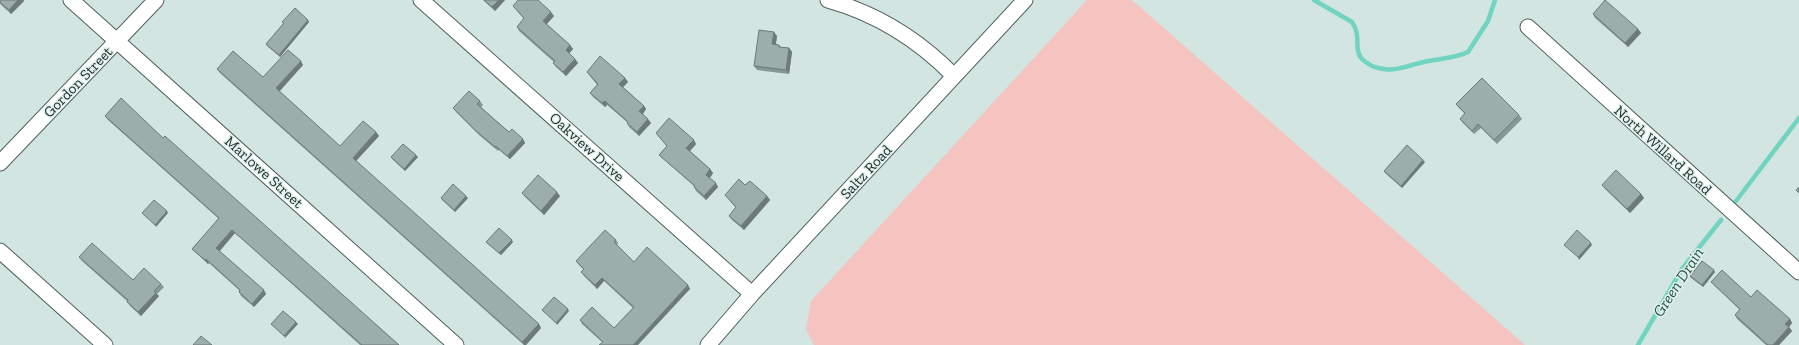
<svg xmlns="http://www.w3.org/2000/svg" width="1799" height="345" font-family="'Zilla Slab',serif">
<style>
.green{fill:#f5c3c0}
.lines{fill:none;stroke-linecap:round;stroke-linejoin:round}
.stream{stroke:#71d4c1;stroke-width:4.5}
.minor-casing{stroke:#50615d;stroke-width:17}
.minor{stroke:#fff;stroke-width:15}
.wall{fill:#869692}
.shaded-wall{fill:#6d7a77}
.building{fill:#9caeaa;stroke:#6d7a77}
.labels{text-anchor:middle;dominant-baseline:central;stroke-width:3;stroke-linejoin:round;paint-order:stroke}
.street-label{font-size:15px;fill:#252c2b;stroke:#dff2ed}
.water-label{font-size:16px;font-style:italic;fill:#27534b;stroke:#dff2ed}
</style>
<rect width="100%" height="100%" fill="#d2e5e0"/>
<path class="green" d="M1087,0h45l393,345h-711l-8,-16 5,-28z"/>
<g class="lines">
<path class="stream" d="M1314,0l38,22c10,14 1,27 10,37 3,3 7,5 10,7 21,9 37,-2 57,-5 13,-3 27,-3 39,-9l20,-31 7,-21
M1736,201l63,-83
M1638,345l44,-76 39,-49"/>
<g class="minor-casing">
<path id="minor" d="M71,0l385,345
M421,0l331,294
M828,0c50,14 90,39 126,76
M1528,27l271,245
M0,163l156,-163
M0,251l105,94
M708,345l44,-51 273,-294"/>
</g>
<use href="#minor" class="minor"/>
</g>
<path class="wall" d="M0,0h23l1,1 -13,13 -11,-10z
M483,0h22l-10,11 -10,-9z
M513,6l41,10 -8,8 24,21 3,4 -4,5 6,5 3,4 -12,13 -10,-9 -3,-4 1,-1 -35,-31 -2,-4 7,-8z
M1593,14l45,15 3,4 -13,14 -33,-29z
M309,22l-29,35 -13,-11 -1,-2 18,-21z
M777,36l-1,8 3,1 2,2 8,1 3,4 -3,22 -32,-4 -3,-4z
M303,65l-24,26 61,55 36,-14 3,4 -23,25 185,167 -15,17h-2l-304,-272 -3,-4 46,8z
M587,72l38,6 3,4 -5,5 21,19 2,3 -3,5 8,9 -12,13 -10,-9 -2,-4v-1l-20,-17 -2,2 -12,-10 -3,-4 7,-8z
M480,101l3,4 -2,2 28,25 14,7 2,4 -15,16 -11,-9 -1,1 -19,-16 -23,-23 -3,-4z
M1456,104l63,11 3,4 -25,25 -16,-16 -7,6 -12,-12 -2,-3 5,-5 -6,-6z
M105,116l58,22 236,207h-39l-125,-112 -16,18 47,43 -12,13 -13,-11 -2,-4 1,-1 -31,-28 -1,1 -13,-12 -3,-3 27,-30 -111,-99z
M656,133l40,11 -6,7 20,18 3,4 -3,5 8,9 -12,13 -10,-9 -2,-4v-1l-32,-28 -3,-3 8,-9z
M391,157h27l-13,14 -13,-12z
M1425,162l-23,26 -17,-15 -1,-2z
M745,185l22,11 3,4 -26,30 -12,-10 -3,-4 7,-8 -11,-13z
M1602,185l39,9 3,4 -14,15 -25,-24z
M522,193l38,3 -16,19 -19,-18z
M441,198h27l-13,14 -13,-12z
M616,240l2,3 -1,2 17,17 54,23 2,4 -88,53 -20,-18 -2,-4 34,8 19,-20 -29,-27 -7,8 -13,-13 -3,-4 3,-2 -6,-6 -2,-3z
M486,242h27l-12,13 -13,-11z
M79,257l54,23 28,4 3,3 -7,7 2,2 -18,20 -11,-10 -3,-5 -45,-40z
M1715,272l-12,15 -12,-9 -1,-2z
M1711,282l40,15 39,22 2,4 -3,4 3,4 -13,14h-13l-29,-26 -2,-4 5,-5 -26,-25z"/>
<path class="shaded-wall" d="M18,0h5l1,1 -13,13 -2,-4z
M499,0h6l-10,11 -3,-4z
M551,12l3,4 -8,9 -3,-4z
M308,20l1,2 -29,35 -1,-2z
M1638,29l3,4 -13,14 -3,-4z
M774,32l3,4 -2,12 -3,-4z
M570,45l3,4 -5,5 -2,-4z
M789,48l3,4 -3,22 -3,-4z
M575,59l3,4 -12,13 -3,-4z
M301,61l2,4 -24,27 -3,-4z
M625,78l3,4 -6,6 -3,-4z
M605,101l2,4 -2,2 -3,-4z
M644,106l2,3 -4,6 -3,-4z
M648,119l3,4 -12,13 -2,-4z
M376,132l3,4 -24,26 -2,-4z
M523,139l2,4 -15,16 -3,-3z
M694,140l2,4 -7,8 -3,-4z
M416,155l2,2 -13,14 -1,-2z
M1423,160l2,2 -23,26 -1,-2z
M710,169l3,4 -4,6 -3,-4z
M716,183l2,4 -12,13 -2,-4z
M557,192l3,4 -16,19 -3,-4z
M1641,194l3,4 -14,15 -3,-4z
M466,196l2,2 -13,14 -1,-2z
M767,196l3,4 -26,30 -3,-4z
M167,211l1,2 -12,14 -1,-2z
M232,230l3,3 -16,19 -3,-4z
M512,240l1,2 -12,13 -2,-2z
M1591,243l1,2 -13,15 -1,-3z
M206,259l3,4 -1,1 -3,-4z
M1714,270l1,2 -12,15 -1,-2z
M602,278l2,3 -7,8 -2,-4z
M688,285l2,4 -52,56h-5z
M264,290l2,4 -12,13 -2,-3z
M156,293l3,3 -18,20 -3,-4z
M568,309l1,2 -12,14 -1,-2z
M1790,319l2,4 -4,5 -3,-4z
M296,322l2,2 -13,14 -1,-2z
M539,324l2,4 -15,17h-2l-2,-3z
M1789,327l3,4 -13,14h-6z"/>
<path class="building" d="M0,0h18l-9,10 -9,-8z
M484,0h15l-7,7z
M518,0h20l13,12 -8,9 27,24 -4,5 9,9 -12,13 -10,-9 2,-2 -38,-34 7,-9 -11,-12z
M1605,0l33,29 -13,14 -32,-29z
M295,8l13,12 -29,35 -13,-11 18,-21 -2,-1z
M759,30l15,2 -2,12 7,1v2l10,1 -3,22 -32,-4z
M288,50l13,11 -25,27 64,58 23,-25 13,11 -23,26 186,166 -17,18 -305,-273 16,-18 30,26z
M600,56l25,22 -6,6 25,22 -5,5 9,8 -11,13 -10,-9 1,-1 -23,-21 -3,2 -12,-10 8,-9 -11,-12z
M1482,78l37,37 -25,25 -16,-16 -6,7 -12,-12 5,-6 -9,-9z
M469,91l11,10 -3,3 18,16 14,12 3,-3 11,10 -16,17 -11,-10 -1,1 -19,-16 -23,-23z
M121,98l42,40 2,-2 234,209h-37l-130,-115 -16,18 48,42 -12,14 -13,-12 1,-2 -34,-31 -1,1 -13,-11 27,-31 -114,-102z
M669,118l25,22 -8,8 24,21 -4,6 10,8 -12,13 -10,-9 1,-1 -36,-31 8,-9 -11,-13z
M403,144l13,11 -12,14 -13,-12z
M1407,145l16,15 -22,26 -17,-15z
M1616,170l25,24 -14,15 -25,-24z
M538,175l19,17 -16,19 -19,-18z
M739,179l6,6 5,-4 17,15 -26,30 -12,-10 7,-9 -11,-12z
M453,184l13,12 -12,14 -13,-12z
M1799,187v6l-3,-3z
M154,200l13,11 -12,14 -13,-12z
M499,228l13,12 -13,13 -13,-11z
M605,230l11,10 -2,2 20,20 13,-15 41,38 -55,60h-34l4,-3 -23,-22 12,-13 22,21 20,-21 -32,-29 -7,7 -14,-13 3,-3 -8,-8z
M1577,230l14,13 -13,14 -14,-12z
M92,243l41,37 11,-12 17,16 -7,7 2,2 -18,19 -11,-10 1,-2 -49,-43z
M1702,261l12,9 -12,15 -12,-9z
M1722,270l29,27 6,-7 33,29 -5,5 4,3 -16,18h-5l-33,-30 5,-6 -29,-27z
M554,297l14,12 -12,14 -14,-13z
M283,311l13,11 -12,14 -13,-12z
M201,336l11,9h-19z"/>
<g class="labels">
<g class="street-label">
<text transform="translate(78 82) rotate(-46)">Gordon Street</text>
<text transform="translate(587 147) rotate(42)">Oakview Drive</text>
<text transform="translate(1663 150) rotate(42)">North Willard Road</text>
<text transform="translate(264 172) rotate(42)">Marlowe Street</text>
<text transform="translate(866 172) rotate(-47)">Saltz Road</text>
</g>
<g class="water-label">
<text transform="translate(1678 282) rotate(-57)">Green Drain</text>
</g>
</g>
</svg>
